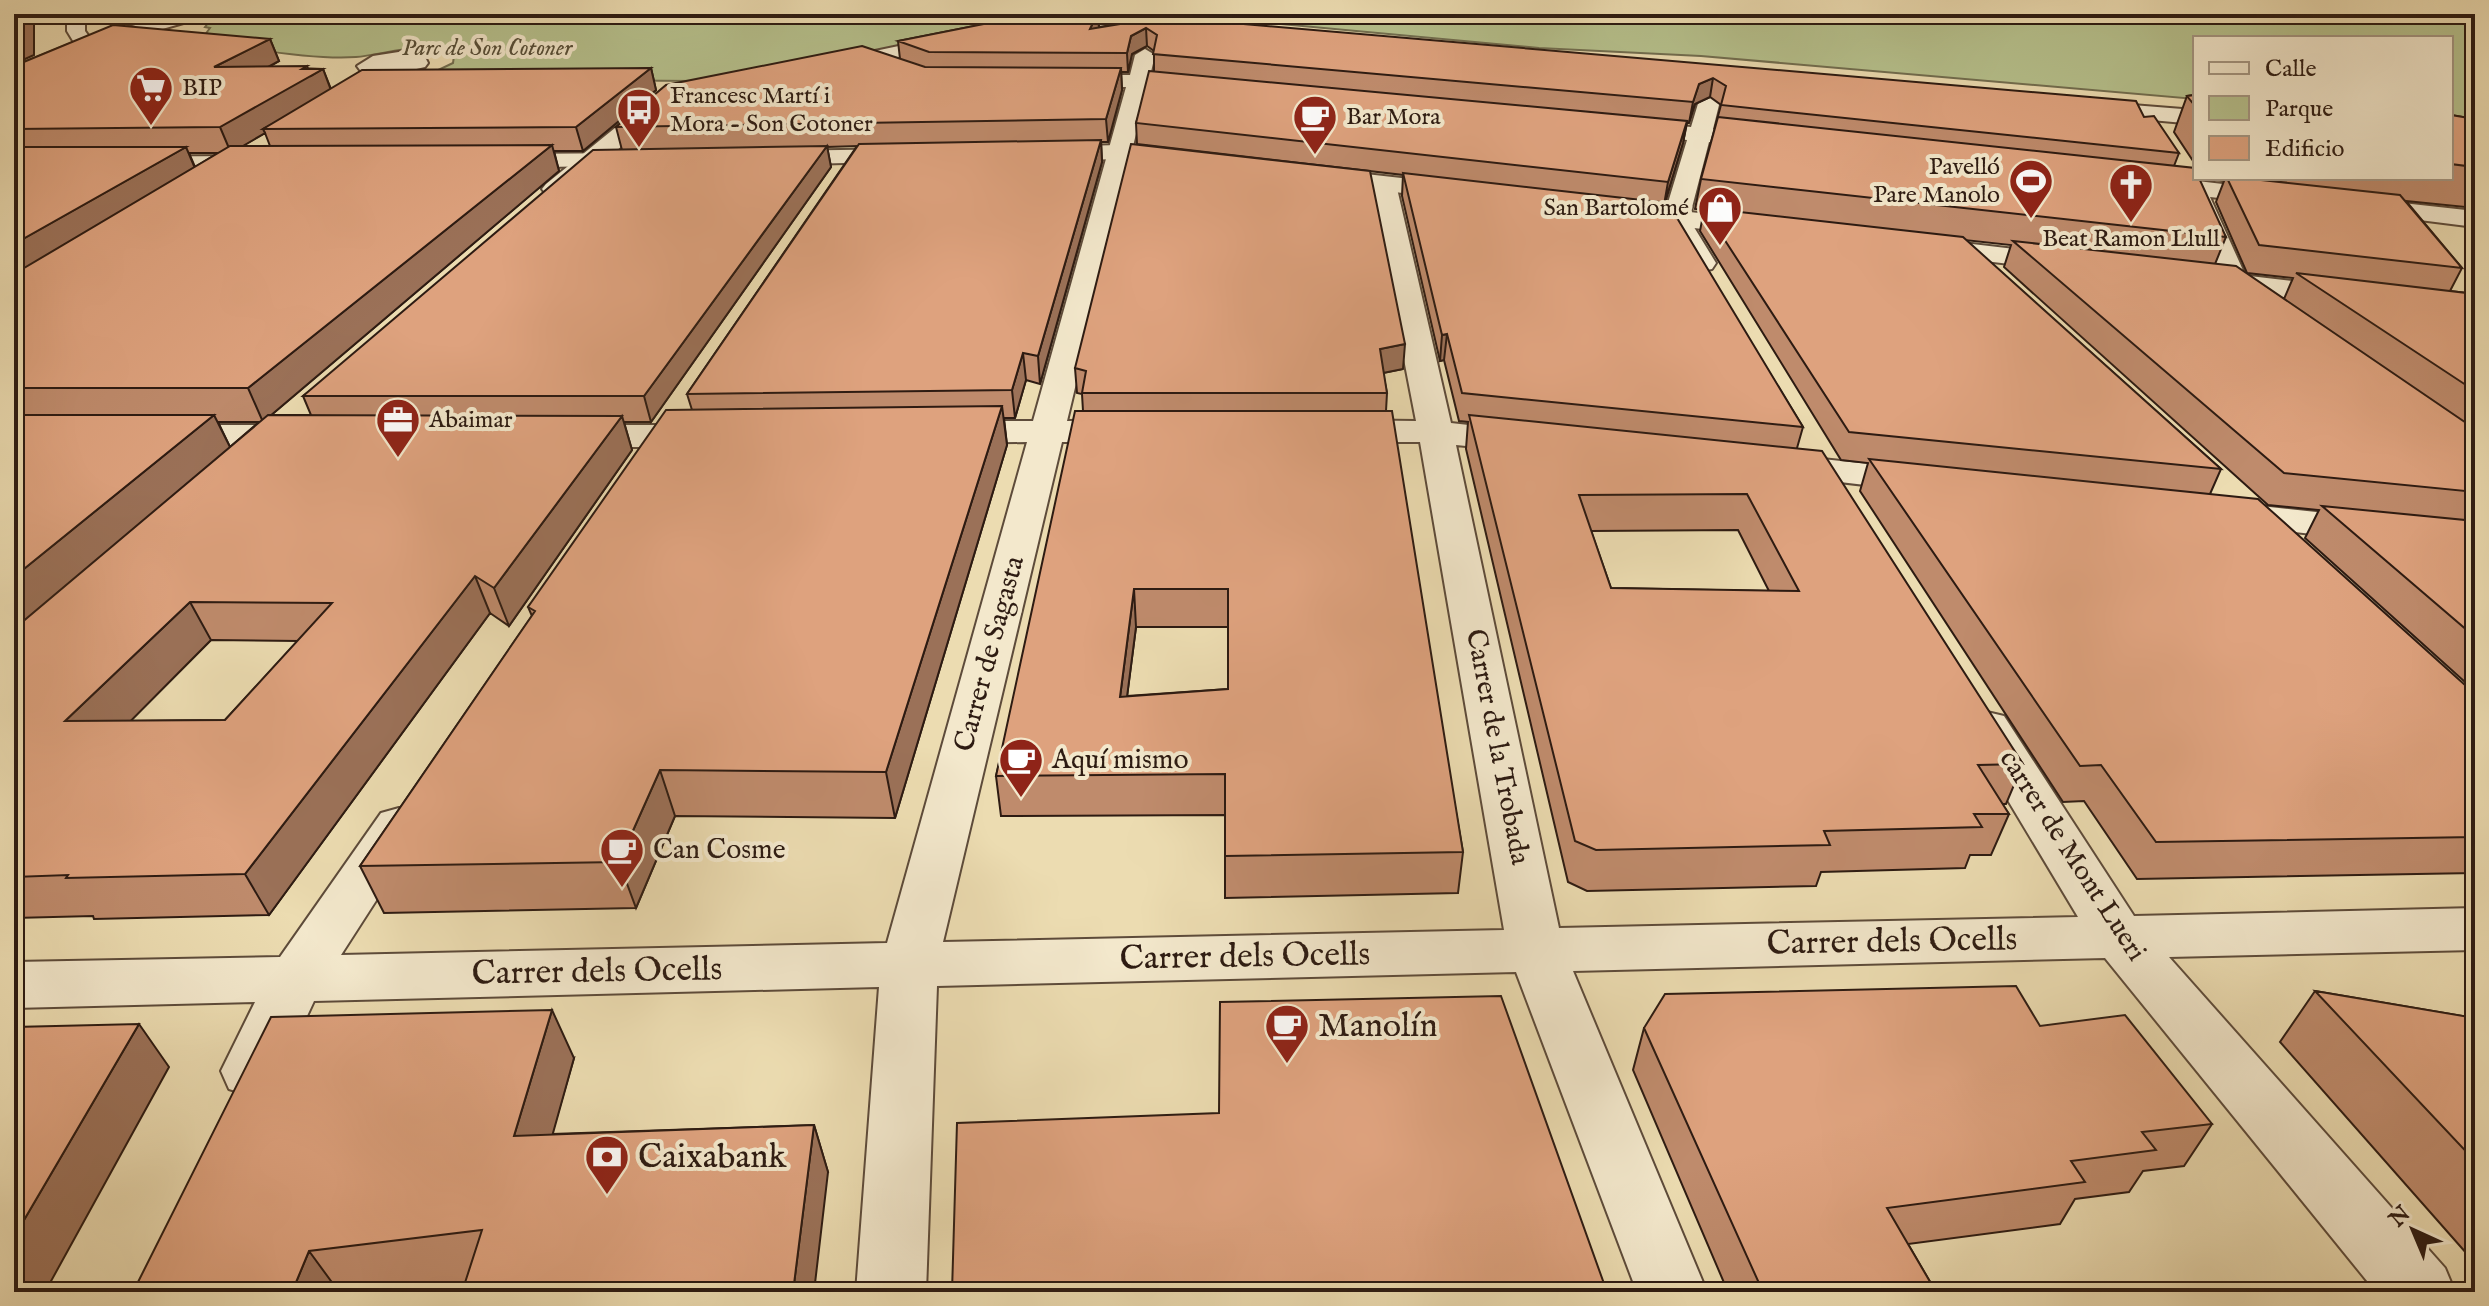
<svg xmlns="http://www.w3.org/2000/svg" width="2489" height="1306" font-family="'IM FELL English',serif">
<style>
.green{fill:#b6c18d;stroke:#726e50;stroke-width:2}
.lines{fill:none;stroke-linecap:round;stroke-linejoin:round}
.minor-casing{stroke:#5d4b3a;stroke-width:4}
.tertiary-casing{stroke:#5d4b3a;stroke-width:4}
.minor{fill:#f3e8cc;fill-rule:evenodd}
.tertiary{fill:#f3e8cc;fill-rule:evenodd}
.wall{fill:#bf8b6c;stroke:#2d1b12;stroke-width:2;fill-rule:evenodd}
.shaded-wall{fill:#9b7158;stroke:#2d1b12;stroke-width:2}
.building{fill:#dea27e;stroke:#2d1b12;stroke-width:2;fill-rule:evenodd}
.labels{text-anchor:middle;dominant-baseline:central;stroke-width:8;stroke-linejoin:round;paint-order:stroke}
.far-park-label{font-size:24px;font-style:italic;fill:#564d37;stroke:#f3e8cc}
.far-poi-label{font-size:24px;fill:#2d1b12;stroke:#f3e8cc;text-anchor:start}
.street-label{font-size:28px;fill:#2d1b12;stroke:#f3e8cc}
.poi-label{font-size:28px;fill:#2d1b12;stroke:#f3e8cc;text-anchor:start}
.near-street-label{font-size:34px;fill:#2d1b12;stroke:#f3e8cc}
.near-poi-label{font-size:34px;fill:#2d1b12;stroke:#f3e8cc;text-anchor:start}
</style>
<rect width="100%" height="100%" fill="#ecdcb1"/>
<filter id="stains"><feTurbulence type="fractalNoise" baseFrequency=".0025" numOctaves="4"/><feColorMatrix values="0 0 0 0 .2 0 0 0 0 .09 0 0 0 0 .02 0 0 0 .5 -.17"/></filter>
<radialGradient id="worn" r=".72"><stop offset=".6" stop-color="#630" stop-opacity="0"/><stop offset="1" stop-color="#630" stop-opacity=".3"/></radialGradient>
<path class="green" d="M308,14h746l-182,38 -175,29 -143,-1 -118,-9 17,-8 1,-7c-27,-18 -69,-1 -98,1 -42,3 -113,-9 -155,-17l9,-12 -5,-1 4,-5z
M1173,14h1302v127l-24,-4v-99h-256v61l-494,-43 -162,-8z"/>
<g class="lines">
<g class="minor-casing">
<path id="minor" d="M67,14h18v17l10,14 -3,4h-14l-11,-18z
M1057,14l128,8 9,6 -9,6 -120,-11 -26,6 -9,-6 2,-4z
M956,34l7,2 3,4 -3,4 -136,29 -10,-6 10,-6z
M1145,49l10,6 -5,21 57,5 11,6 -11,6 -60,-5 -80,333 65,-1 12,4 6,7 -6,7 -12,4h-70l-119,500 561,-12 -84,-488h-84l-12,-4 -6,-7 6,-7 12,-4 80,1 -46,-237 4,-5h18l4,5 55,239 89,10 5,8 -5,8 -13,3 -71,-7 103,483 519,-11 -114,-190 6,-11 17,-4 17,4 130,200 341,-8v42l-306,7 276,311 10,24h-79l-271,-334 -532,13 134,321h-70l-121,-320 -579,14 -11,306h-70l23,-305 -565,14 -41,88 -22,7 -22,-7 -8,-18 34,-69 -241,6v-46l266,-5 101,-144 18,-5 18,5 7,13 -83,129 546,-12 140,-501 -83,1 -12,-4 -6,-7 6,-7 12,-4h89l93,-334h-62l-10,-6 10,-6h66l5,-20z
M405,51l19,4 4,8 -3,4 -39,9 -26,-6 -3,-4 16,-10z
M1716,71l10,6 -13,52 59,6 8,2 4,5 -4,5 -8,2 -63,-7 -20,77 27,44 -4,6 -10,2 -10,-2 -29,-50 24,-79 -61,-6 -8,-2 -3,-5 3,-5 8,-2 65,7 15,-50z
M666,92l11,6 -3,5 -110,91h-18l-4,-5 4,-5 112,-91z
M2082,101l113,9v14l-121,-11 -3,-5z
M2147,175l143,17 4,5 -4,5 -9,3 -71,-8 37,82 35,27 -4,6c-19,5 -43,-9 -55,-24 -10,-14 -35,-78 -38,-94l-47,-7 -3,-5 3,-5z
M2357,198l118,13v16l-127,-16 -4,-5 4,-5z
M164,425h140l12,4 6,7 -6,7 -12,4h-140l-12,-4 -6,-7 6,-7z
M568,425h140l12,4 6,7 -6,7 -12,4h-140l-12,-4 -6,-7 6,-7z
M1775,454l150,16 13,3 6,8 -6,8 -13,3 -163,-19 -5,-8 5,-8z
M2224,502l251,27v24l-265,-31 -5,-8 5,-8z"/>
</g>
<g class="tertiary-casing">
<path id="tertiary" d="M175,14h29l-3,4 -109,31 -78,31v-13l64,-26z
M1119,145l70,9 9,2 3,5 -3,5 -9,2 -70,-9 -76,2 -8,-2 -4,-5 4,-5 8,-2z
M910,149l8,2 4,5 -4,5 -147,4 -8,-2 -4,-5 4,-5 8,-2z
M642,153l9,2 3,5 -3,5 -156,3 -9,-2 -3,-5 3,-5 9,-2z
M262,156l9,2 3,5 -3,5 -257,3v-14z
M1313,168l150,17 9,3 4,5 -4,5 -9,3 -159,-21 -3,-5 3,-5z
M1619,204l142,16 9,2 4,6 -4,6 -9,2 -151,-18 -4,-6 4,-6z
M1921,238l146,17 10,2 4,6 -4,6 -10,2 -156,-19 -4,-6 4,-6z
M2207,271l138,16 10,3 5,6 -5,6 -10,3 -148,-19 -4,-6 4,-6z"/>
</g>
<use href="#minor" class="minor"/>
<use href="#tertiary" class="tertiary"/>
</g>
<path class="wall" d="M1035,14h63l1,13 64,-10 981,100 35,36 -5,13 52,71 -11,27 69,35 9,-21 -46,-5 -31,-71 8,-21 -22,-3h249v-63l24,4v89l-69,-7 56,67 -12,23 25,3v397l-170,-153 14,-28 -51,-5 -264,-238 7,-22 -46,-5 256,229 -11,25 265,200v179l-338,6 -53,-78 -21,1 -203,-311 8,-28 -27,-3 -141,-229 4,-21 -9,-1 6,-30 20,-74 -11,-8 -15,7 -6,19h-2l-4,20 -18,60 138,224 -6,21 226,316 -17,40h-4l7,10 -18,41h-21l-5,13 -144,4 -5,14 -229,5 -19,-9 -102,-433 2,-27 -9,-1 -15,-61 -4,1 -38,-165 1,-21 -266,-31 -1,-21 18,-51v-21l-7,-5 -15,8 -4,18h-7l1,18 -14,52h-7l1,20 -62,222 -14,-4 -11,38h-11l3,27 -112,373 -220,-2 -39,92 -252,5 -24,-47 172,-250 -4,-9 164,-197 -5,-16 170,-248 -30,1 4,20 -180,255h-27l8,28 -123,176 -19,-13 -221,302 -175,4 -1,-3 -79,2v-852l256,-27 9,22 -10,6 54,2 8,20 320,-21 5,22 -73,61h-29l5,20 -288,244h40l-8,-19 319,-246 -6,-23 284,-68 -2,-18zM265,133l5,13h-28zM189,153h29l-23,14zM218,422h41l-29,25zM1738,530l31,61 -158,-3 -20,-57zM211,640l87,1 -73,79 -95,1z
M2195,95v69l-21,-32 13,-36z
M1075,368l328,1 -20,4 4,20 -1,18 77,441 -5,41 -233,5v-83l-224,1 -5,-40 87,-365 -1,-17 -5,-1zM1136,627h92v62l-101,7z
M2315,991l160,27v245l-195,-221z
M2040,1026l172,98 -28,42 -41,5 -14,21 -54,7 -15,25 -152,20 28,48h-208l-95,-222 11,-42z
M574,1058l-22,76 262,-9 14,47 -363,110 -81,10h-251z"/>
<path class="shaded-wall" d="M21,14h13v41l-20,9v-35z
M1097,14h1l1,15h-9z
M1146,28l1,18 -15,8 -4,18 -1,-19 4,-17z
M270,39l9,22 -55,30 -10,-24z
M307,66l4,10 12,-7 9,24 -69,36 2,4 -34,20 -11,-26z
M651,68l5,22 -73,61 -7,-24z
M1121,68l1,22 -14,52 -2,-23z
M1713,78l-3,19 -15,7 -6,19 4,-21 6,-18z
M1687,121l-4,22 -19,62 4,-23z
M1101,140l1,22 -62,222 -2,-28z
M552,145l7,26 -296,251 -15,-34z
M827,146l4,21 -180,255 -7,-26z
M186,147l11,26 -183,109v-38z
M1447,334l-3,26 -4,1 2,-26z
M1405,344l-2,25 -25,5 2,-25z
M1023,353l3,27 -11,38 -3,-28z
M1002,406l5,39 -112,373 -9,-46z
M214,415l17,34 -217,185v-57z
M622,416l10,34 -123,176 -15,-38z
M475,576l15,37 -221,302 -24,-41z
M1134,589l2,38 -14,109 -2,-39z
M190,602l21,38 -120,121 -26,-40z
M660,770l15,46 -39,92 -17,-46z
M552,1010l22,48 -35,125 -25,-47z
M139,1024l30,43 -124,225h-31v-55z
M814,1125l14,47 -14,120h-21z
M309,1251l30,41h-47z"/>
<path class="building" d="M14,14h7l-1,12 -6,3z
M1035,14h62l-7,15 73,-12 973,84 8,16 10,-1 25,37 -458,-48 5,-19 -13,-8 -14,6 -6,18 -540,-48 4,-19 -11,-7 -15,8 -4,17 -198,-1 -31,-11z
M113,25l157,14 -56,28 93,-1 -5,3h21l-103,58 -206,2v-63z
M862,46l63,21 196,1 -15,51 -490,8 50,-42z
M651,68l-75,59 -313,2 99,-59z
M1149,71l538,50 -19,61 -532,-59z
M2195,95v11l-8,-10z
M2451,115l24,4v48l-24,-3z
M1718,117l477,51v10h4l27,59 -525,-58z
M1101,140l-63,216 -15,-3 -11,37 -325,4 172,-250z
M1131,144l239,27 35,173 -25,5 7,44h-305l4,-22 -11,-3z
M552,145l-304,243h-234v-114l216,-128z
M827,146l-183,250h-341l290,-246z
M14,147h172l-172,97z
M1403,173l265,30 135,224 -341,-34 -15,-59 -5,1z
M2227,178h16l157,17 62,73 -203,-23z
M1704,208l259,29 258,232 -372,-37z
M2013,241l223,25 239,163v63l-191,-19z
M2296,273l179,21v97z
M1002,406l-116,366 -226,-2 -41,92 -259,4 175,-255 -7,-4 138,-197z
M1075,411h317l71,441 -238,4v-82l-229,2zM1134,589h94v100l-108,8z
M14,415h200l-200,162z
M268,415l354,1 -128,172 -19,-12 -230,298 -179,4 2,-3 -54,2v-248zM190,602l142,1 -107,117 -160,1z
M1469,415l353,36 201,313 -45,1 31,49h-35l8,13 -158,4 6,14 -234,5 -21,-9zM1747,494l52,97 -188,-3 -32,-93z
M1869,459l389,40 217,195v143l-319,5 -55,-77 -21,1z
M2322,506l153,15v116z
M2016,986l24,40 85,-11 87,109 -70,8 14,18 -85,11 14,21 -198,26 49,84h-173l-119,-264 21,-34z
M2315,991l160,27v143z
M1501,996l106,296h-655l5,-169 262,-10 1,-111z
M552,1010l-38,126 300,-11 -21,167h-331l20,-62 -173,21 -17,41h-159l138,-275z
M139,1024l-125,213v-210z"/>
<defs>
<g id="supermarket-pin" transform="scale(2.3)"><path d="M0 17L-7.5 6A9.5 9.5 0 1 1 7.5 6Z" fill="#8f2418" stroke="#f3e8cc"/><path d="M-6-5.5h2.5l.6 2H6L4.5 2H-2.5L-4.4-4H-6ZM-1.5 3.2a1.3 1.3 0 1 0 .1 0ZM3 3.2a1.3 1.3 0 1 0 .1 0Z" fill="#fff"/></g>
<g id="bus-pin" transform="scale(2.3)"><path d="M0 17L-7.5 6A9.5 9.5 0 1 1 7.5 6Z" fill="#8f2418" stroke="#f3e8cc"/><path d="M-5-6H5V4H4V6H2V4H-2V6H-4V4H-5ZM-3.5-4V0h7V-4ZM-3.5 1.2v1.5H-2V1.2ZM2 1.2v1.5H3.5V1.2Z" fill="#fff"/></g>
<g id="cafe-pin" transform="scale(2.3)"><path d="M0 17L-7.5 6A9.5 9.5 0 1 1 7.5 6Z" fill="#8f2418" stroke="#f3e8cc"/><path d="M-5.5-4.5H6V0H3Q3 3.5 0 3.5H-2.5Q-5.5 3.5-5.5 0ZM3-3.2v2h1.7v-2ZM-6 4.5H4V6H-6Z" fill="#fff"/></g>
<g id="stadium-pin" transform="scale(2.3)"><path d="M0 17L-7.5 6A9.5 9.5 0 1 1 7.5 6Z" fill="#8f2418" stroke="#f3e8cc"/><path d="M0-5a6.5 5 0 1 0 0 10a6.5 5 0 1 0 0-10ZM-3.5-1.8h7v3.6h-7Z" fill="#fff"/></g>
<g id="church-pin" transform="scale(2.3)"><path d="M0 17L-7.5 6A9.5 9.5 0 1 1 7.5 6Z" fill="#8f2418" stroke="#f3e8cc"/><path d="M-1.2-6h2.4v3.5h3.3v2.4h-3.3V6h-2.4V-.1h-3.3v-2.4h3.3Z" fill="#fff"/></g>
<g id="shop-pin" transform="scale(2.3)"><path d="M0 17L-7.5 6A9.5 9.5 0 1 1 7.5 6Z" fill="#8f2418" stroke="#f3e8cc"/><path d="M-5-2.5h2.3a2.7 3.5 0 0 1 5.4 0H5L5.5 6h-11ZM-1.5-2.5h3a1.5 2.3 0 0 0-3 0Z" fill="#fff"/></g>
<g id="office-pin" transform="scale(2.3)"><path d="M0 17L-7.5 6A9.5 9.5 0 1 1 7.5 6Z" fill="#8f2418" stroke="#f3e8cc"/><path d="M-6-3h4V-5.5h4V-3h4V5H-6ZM-1-4.5V-3h2v-1.5ZM-6 0V1H6V0Z" fill="#fff"/></g>
<g id="bank-pin" transform="scale(2.3)"><path d="M0 17L-7.5 6A9.5 9.5 0 1 1 7.5 6Z" fill="#8f2418" stroke="#f3e8cc"/><path d="M-6-4H6V4H-6ZM0-2.3a2.3 2.3 0 1 0 0 4.6a2.3 2.3 0 1 0 0-4.6Z" fill="#fff"/></g>
</defs>
<g fill-rule="evenodd">
<use href="#supermarket-pin" x="151" y="88"/>
<use href="#bus-pin" x="639" y="110"/>
<use href="#cafe-pin" x="1315" y="117"/>
<use href="#stadium-pin" x="2031" y="181"/>
<use href="#church-pin" x="2131" y="185"/>
<use href="#shop-pin" x="1720" y="208"/>
<use href="#office-pin" x="398" y="420"/>
<use href="#cafe-pin" x="1021" y="760"/>
<use href="#cafe-pin" x="622" y="850"/>
<use href="#cafe-pin" x="1287" y="1026"/>
<use href="#bank-pin" x="607" y="1157"/>
</g>
<g class="labels">
<g class="far-park-label">
<text x="487" y="48">Parc de Son Cotoner</text>
</g>
<g class="far-poi-label">
<text x="182" y="88">BIP</text>
<text x="670" y="96">Francesc Martí i<tspan x="670" dy="28">Mora - Son Cotoner</tspan></text>
<text x="1346" y="117">Bar Mora</text>
<text x="2000" y="167" text-anchor="end">Pavelló<tspan x="2000" dy="28">Pare Manolo</tspan></text>
<text x="1689" y="208" text-anchor="end">San Bartolomé</text>
<text x="2131" y="239" text-anchor="middle">Beat Ramon Llull</text>
<text x="429" y="420">Abaimar</text>
</g>
<g class="street-label">
<text transform="translate(990 654) rotate(-75)">Carrer de Sagasta</text>
<text transform="translate(1497 747) rotate(79)">Carrer de la Trobada</text>
<text transform="translate(2072 856) rotate(57)">carrer de Mont Lueri</text>
</g>
<g class="poi-label">
<text x="1052" y="760">Aquí mismo</text>
<text x="653" y="850">Can Cosme</text>
</g>
<g class="near-street-label">
<text transform="translate(1892 942) rotate(-1)">Carrer dels Ocells</text>
<text transform="translate(1245 957) rotate(-1)">Carrer dels Ocells</text>
<text transform="translate(597 972) rotate(-1)">Carrer dels Ocells</text>
</g>
<g class="near-poi-label">
<text x="1318" y="1026">Manolín</text>
<text x="638" y="1157">Caixabank</text>
</g>
</g>
<rect width="2489" height="1306" fill="none" stroke="#ecdcb1" stroke-width="48"/>
<rect x="16" y="16" width="2457" height="1274" fill="none" stroke="#2d1b12" stroke-width="4"/>
<rect x="24" y="24" width="2441" height="1258" fill="none" stroke="#2d1b12" stroke-width="2"/>
<rect x="2193" y="36" width="260" height="144" fill="#f3e8cc" stroke="#a49682" stroke-width="2"/>
<rect x="2209" y="62" width="40" height="12" fill="#f3e8cc" stroke="#a49682" stroke-width="2"/>
<text x="2265" y="76" font-size="24" fill="#2d1b12">Calle</text>
<rect x="2209" y="96" width="40" height="24" fill="#b6c18d" stroke="#a49682" stroke-width="2"/>
<text x="2265" y="116" font-size="24" fill="#2d1b12">Parque</text>
<rect x="2209" y="136" width="40" height="24" fill="#dea27e" stroke="#a49682" stroke-width="2"/>
<text x="2265" y="156" font-size="24" fill="#2d1b12">Edificio</text>
<g transform="translate(2413 1230) rotate(316)" stroke="#f3e8cc" stroke-width="6" paint-order="stroke">
<path d="M0-6L14 30L0 20L-14 30Z" fill="#2d1b12"/>
<text y="-12" font-size="22" font-weight="bold" text-anchor="middle" fill="#2d1b12">N</text>
</g>
<rect width="100%" height="100%" filter="url(#stains)"/>
<rect width="100%" height="100%" fill="url(#worn)"/>
</svg>
